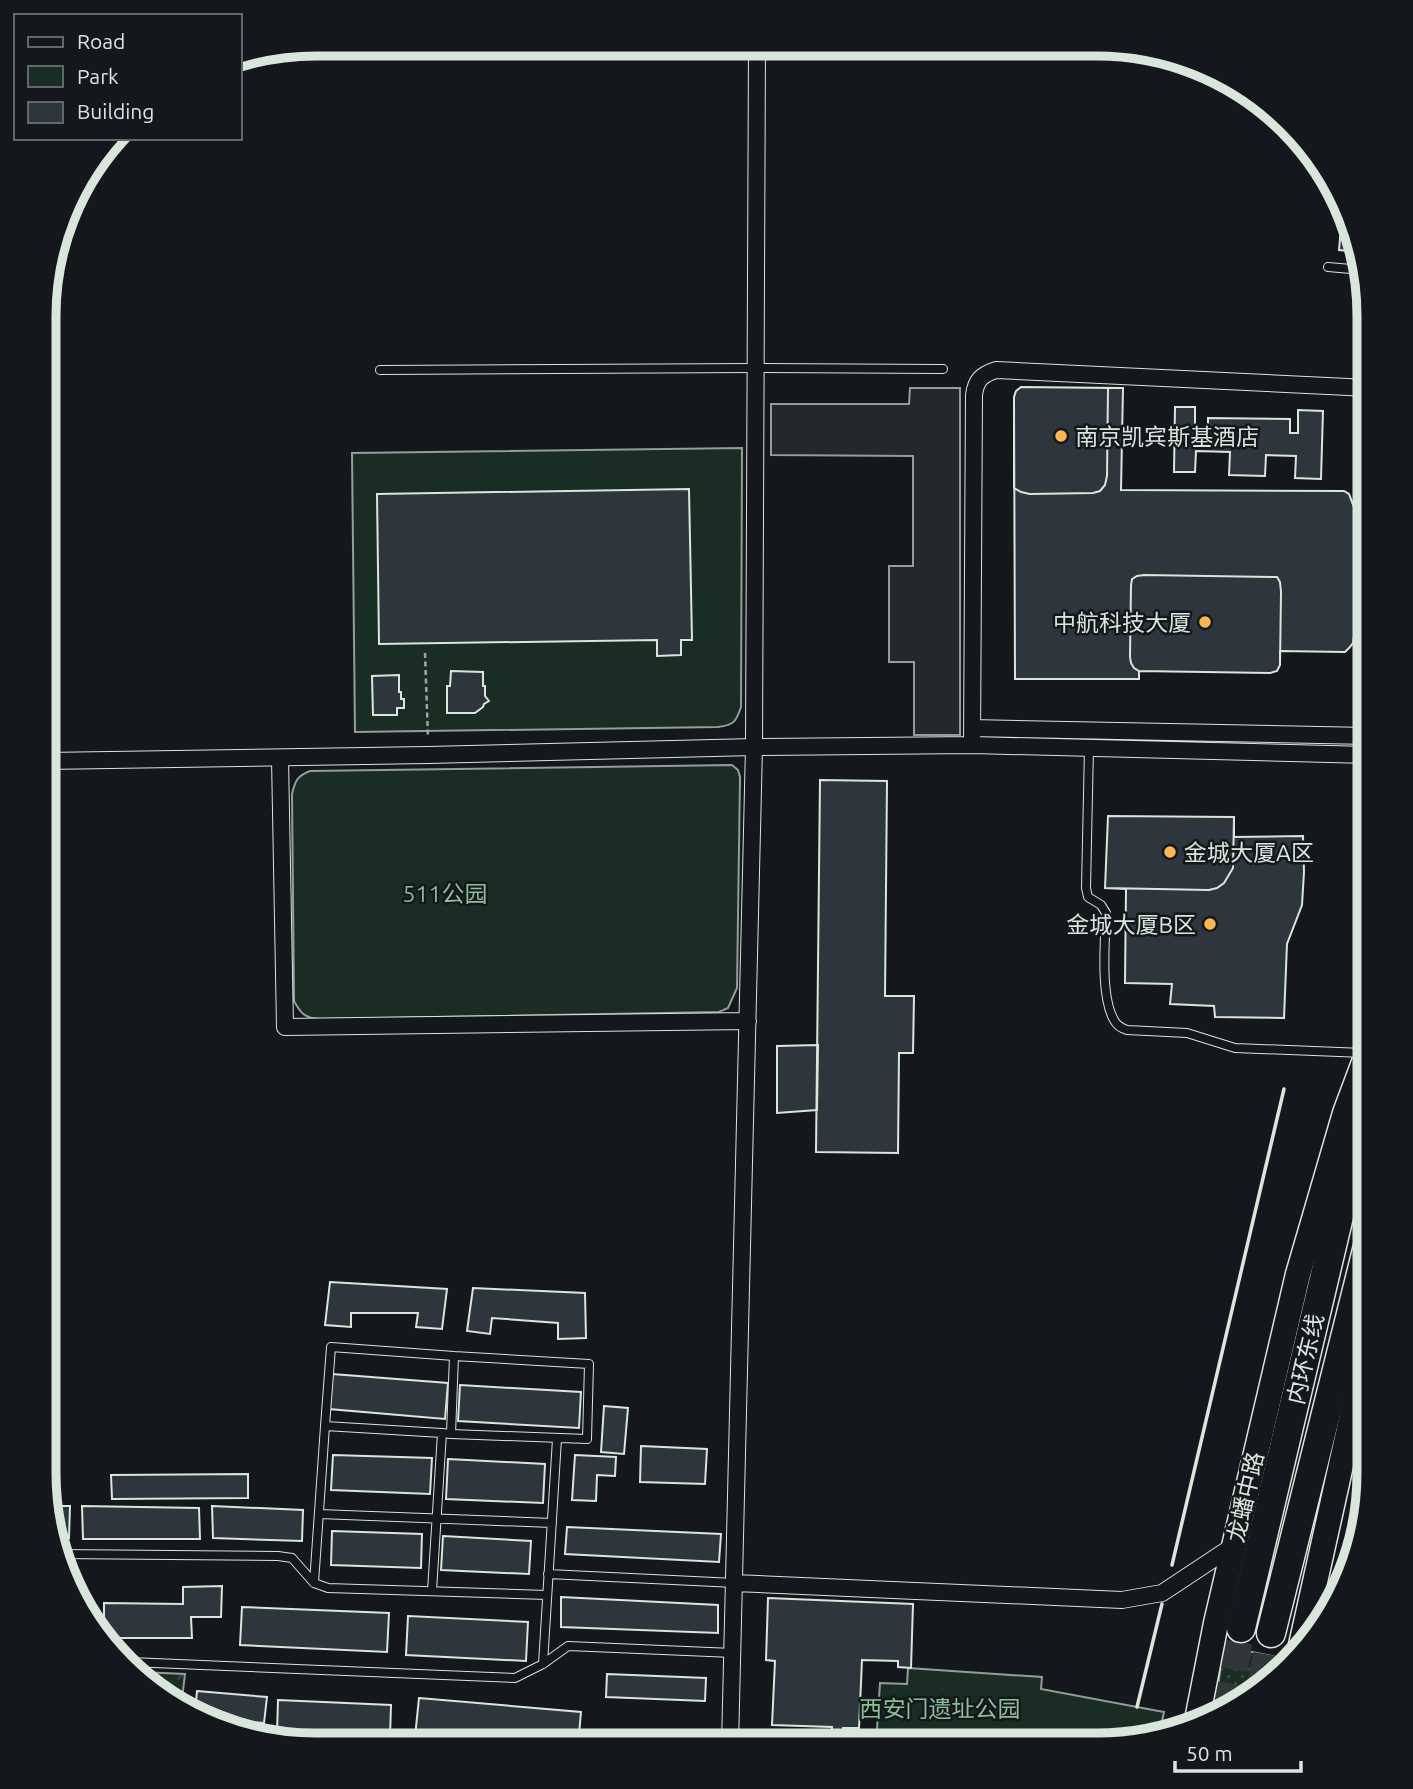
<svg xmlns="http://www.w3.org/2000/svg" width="1413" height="1789" font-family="Ubuntu,'Noto Sans SC',sans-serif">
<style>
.grass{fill:url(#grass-dots);stroke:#939e99;stroke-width:2}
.forest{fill:url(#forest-crowns);stroke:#939e99;stroke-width:2}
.green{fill:#1a2d24;stroke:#939e99;stroke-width:2}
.parking{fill:#24282b;stroke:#939e99;stroke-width:2}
.building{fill:#2c363c;stroke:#d8e6dc;stroke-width:2}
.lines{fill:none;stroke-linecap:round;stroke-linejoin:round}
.highway-tunnel{stroke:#313739;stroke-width:28;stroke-dasharray:28 14;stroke-linecap:butt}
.lane-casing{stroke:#d8e6dc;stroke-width:10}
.street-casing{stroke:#d8e6dc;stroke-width:18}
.primary-casing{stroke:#d8e6dc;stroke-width:27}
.highway-casing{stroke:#d8e6dc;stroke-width:31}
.path{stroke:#9da8a2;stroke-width:2.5;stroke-dasharray:5 3.5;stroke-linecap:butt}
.lane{stroke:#14181c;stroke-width:8}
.street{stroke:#14181c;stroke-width:16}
.primary{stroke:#14181c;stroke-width:24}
.highway{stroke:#14181c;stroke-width:28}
.wall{stroke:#d8e6dc;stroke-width:3.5}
.poi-dot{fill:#ffb74d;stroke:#14181c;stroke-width:2.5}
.labels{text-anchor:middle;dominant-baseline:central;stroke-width:5;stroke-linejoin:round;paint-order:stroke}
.poi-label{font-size:23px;fill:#d8e6dc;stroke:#14181c;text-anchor:start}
.park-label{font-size:23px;fill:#8ac095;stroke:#14181c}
.street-label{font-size:23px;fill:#d8e6dc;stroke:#14181c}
.rim{fill:none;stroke:#d8e6dc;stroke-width:9}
</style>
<defs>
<pattern id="grass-dots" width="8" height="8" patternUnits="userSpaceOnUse" patternTransform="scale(1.75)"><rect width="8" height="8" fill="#1a2d24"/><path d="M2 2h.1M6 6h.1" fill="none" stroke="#3b4b43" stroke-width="1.8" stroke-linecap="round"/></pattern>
<pattern id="forest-crowns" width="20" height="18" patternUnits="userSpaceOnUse" patternTransform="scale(1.75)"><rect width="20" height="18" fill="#1a2d24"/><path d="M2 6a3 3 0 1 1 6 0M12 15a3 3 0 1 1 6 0" fill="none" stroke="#3b4b43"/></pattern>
</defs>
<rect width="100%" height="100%" fill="#14181c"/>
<path class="grass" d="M1223,1646l63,13 -53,50 -18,5z"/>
<path class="forest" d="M140,1672l45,2 -4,33 -16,-7z"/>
<path class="green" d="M742,448l-1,259c-5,15 -7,18 -23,20l-363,5 -3,-279z
M732,765l6,5 2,7 -3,211 -9,20 -9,4 -399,7c-15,-1 -19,-5 -26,-18l-2,-207c3,-13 5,-18 18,-23z
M908,1668l134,9 -1,12 123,23 -4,19 -46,14h-238l4,-62 27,1z"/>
<path class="parking" d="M910,388h50v347h-46v-73h-25v-96h24v-110l-142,-1v-51h138z"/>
<path class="building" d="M1343,204l17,41 1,7 -22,-2z
M1021,387l102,1 -2,102 223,1 5,3 6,16 -1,126 -1,7 -4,5 -4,4 -65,-1v14l-3,6 -7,2 -131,-2v8h-124l-1,-282 2,-6z
M1021,387l87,1 -1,88 -2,9 -5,6 -7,2 -63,1 -9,-2 -7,-4v-91l2,-6z
M1175,407h20v24l13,1v-14l82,1v14h8v-23l25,1 -2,68 -26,-1 1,-22 -30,-1 -1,21 -36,-1 1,-23 -34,-1 -1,21h-21z
M689,489l3,151h-11v15l-24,1v-16l-278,4 -2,-150z
M1144,575l133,2 3,5 1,10 -1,73 -3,6 -7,2 -131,-2 -5,-3 -3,-5 -1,-6 1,-72 1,-6 5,-3z
M451,671l32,1v14h2v10l4,5 -5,3 -1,3 -8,6h-28v-27h3z
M399,675v17h2v7h3v9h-7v7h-24l-1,-39z
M820,780l67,1 -2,215h29l-1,57h-14l-1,100 -82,-1z
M1108,816l126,1v20l69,-1 1,36 -2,33 -15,39 -3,74 -69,-1 -1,-11 -44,-2 2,-20 -47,-1 1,-94 -21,-1z
M1108,816l126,1 -1,51 -9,15 -7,5 -8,2 -104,-2z
M818,1045l-1,65 -40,3v-67z
M330,1282l117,7 -5,40 -26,-2 2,-14h-67v14l-26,-2z
M473,1288l112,5 1,45 -28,1v-16l-66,-5 -2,16 -23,-3z
M332,1374l116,9 -3,36 -116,-10z
M460,1385l121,7 -2,36 -121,-7z
M604,1406l24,2 -4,46 -23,-2z
M641,1446l66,3 -2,35 -65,-2z
M333,1455l99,3 -2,36 -99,-4z
M575,1455l41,2 -1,19 -18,-1 -1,26 -24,-1z
M448,1459l97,5 -2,39 -97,-4z
M248,1474v24l-136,1 -1,-24z
M48,1506h22l-1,32h-17z
M82,1506l117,2 1,31h-117z
M212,1506l91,4 -1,31 -89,-3z
M567,1527l154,7 -2,28 -154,-8z
M332,1531l90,3 -1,34 -90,-3z
M443,1536l88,5 -2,33 -88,-4z
M222,1586l-1,31h-30l1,21h-84l-4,-3v-32l79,1v-17z
M561,1597l157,8v28l-157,-6z
M768,1598l145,6 -2,64 -13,-1v-6l-36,-1 -3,68h-16v17h-12l1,-18 -60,-2 3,-64 -9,-1z
M78,1604h10v13l-8,-8z
M242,1607l147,6 -2,39 -147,-7z
M408,1616l120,6 -2,39 -120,-6z
M607,1674l99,4 -1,23 -99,-4z
M197,1691l70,6 -3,26 -50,-4v-6l-19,-1z
M419,1698l162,14 -3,33h-75l-88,-8z
M278,1700l113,5 -1,32 -113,-5z
M605,1731l105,9v5h-106z"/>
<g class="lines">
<path class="highway-tunnel" d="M1262,1682l9,-49
M1226,1711l15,-83"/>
<g class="lane-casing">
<path id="lane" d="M1328,267l35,3
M380,370l375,-2 188,1
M1089,747l-3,141 2,9 13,8 5,8c-1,28 -6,83 8,107 3,6 7,8 13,10l60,3 48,15 129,5
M325,1426l6,-79 123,9
M319,1514l233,9
M58,1554l220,2 14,2 22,25 14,5 219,7
M548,1574l187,9
M314,1583l11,-157 117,7
M432,1591l10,-158 9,1 136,5 2,-75 -135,-8 -3,78
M130,1662l385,16 28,-14 25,-18 165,7
M543,1664l14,-225"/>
</g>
<g class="street-casing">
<path id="street" d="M972,728l397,8
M972,745l2,-350c2,-15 7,-20 22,-25l373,18
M280,758l5,269 463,-6
M45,761l383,-6 326,-8 218,-2 397,10
M735,1583l387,17 40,-7 71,-47
M730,1745l24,-998 3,-702"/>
</g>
<g class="primary-casing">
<path id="primary" d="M1301,1645l68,-306
M1197,1720l19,-97 82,-349 47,-161 24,-64"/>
</g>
<g class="highway-casing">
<path id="highway" d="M1241,1628l128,-538
M1271,1633l98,-391"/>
</g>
<path class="path" d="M425,653l3,85"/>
<use href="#lane" class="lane"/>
<use href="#street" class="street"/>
<use href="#primary" class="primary"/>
<use href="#highway" class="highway"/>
<path class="wall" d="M1172,1565l112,-476
M1137,1707l25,-103"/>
</g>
<g class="poi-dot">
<circle cx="1061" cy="436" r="7"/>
<circle cx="1205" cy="622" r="7"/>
<circle cx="1170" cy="852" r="7"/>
<circle cx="1210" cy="924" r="7"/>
</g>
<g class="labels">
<g class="poi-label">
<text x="1075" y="436">南京凯宾斯基酒店</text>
<text x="1191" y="622" text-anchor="end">中航科技大厦</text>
<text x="1184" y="852">金城大厦A区</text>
<text x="1196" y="924" text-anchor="end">金城大厦B区</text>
</g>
<g class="park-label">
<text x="445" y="893">511公园</text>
<text x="940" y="1708">西安门遗址公园</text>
</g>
<g class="street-label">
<text transform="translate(1305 1359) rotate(-77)">内环东线</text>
<text transform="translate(1245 1497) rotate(-77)">龙蟠中路</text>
</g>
</g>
<path d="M0 0H1413V1789H0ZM316 56H1097A260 260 0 0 1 1357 316V1473A260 260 0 0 1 1097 1733H316A260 260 0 0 1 56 1473V316A260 260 0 0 1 316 56Z" fill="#14181c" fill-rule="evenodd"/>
<path class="rim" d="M316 56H1097A260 260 0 0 1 1357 316V1473A260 260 0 0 1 1097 1733H316A260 260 0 0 1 56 1473V316A260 260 0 0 1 316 56Z"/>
<rect x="14" y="14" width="228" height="126" fill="#14181c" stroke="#626a69" stroke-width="2"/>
<rect x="28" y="37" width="35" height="10" fill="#14181c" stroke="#626a69" stroke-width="2"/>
<text x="77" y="49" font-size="21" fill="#d8e6dc">Road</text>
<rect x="28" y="66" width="35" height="21" fill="#1a2d24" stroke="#626a69" stroke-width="2"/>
<text x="77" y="84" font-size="21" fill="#d8e6dc">Park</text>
<rect x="28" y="102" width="35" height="21" fill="#2c363c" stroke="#626a69" stroke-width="2"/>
<text x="77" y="119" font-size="21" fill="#d8e6dc">Building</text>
<path d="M1175 1761v10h126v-10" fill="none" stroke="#d8e6dc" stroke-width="3.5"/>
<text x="1186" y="1761" font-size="21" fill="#d8e6dc" stroke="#14181c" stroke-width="5" paint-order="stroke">50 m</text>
</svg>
